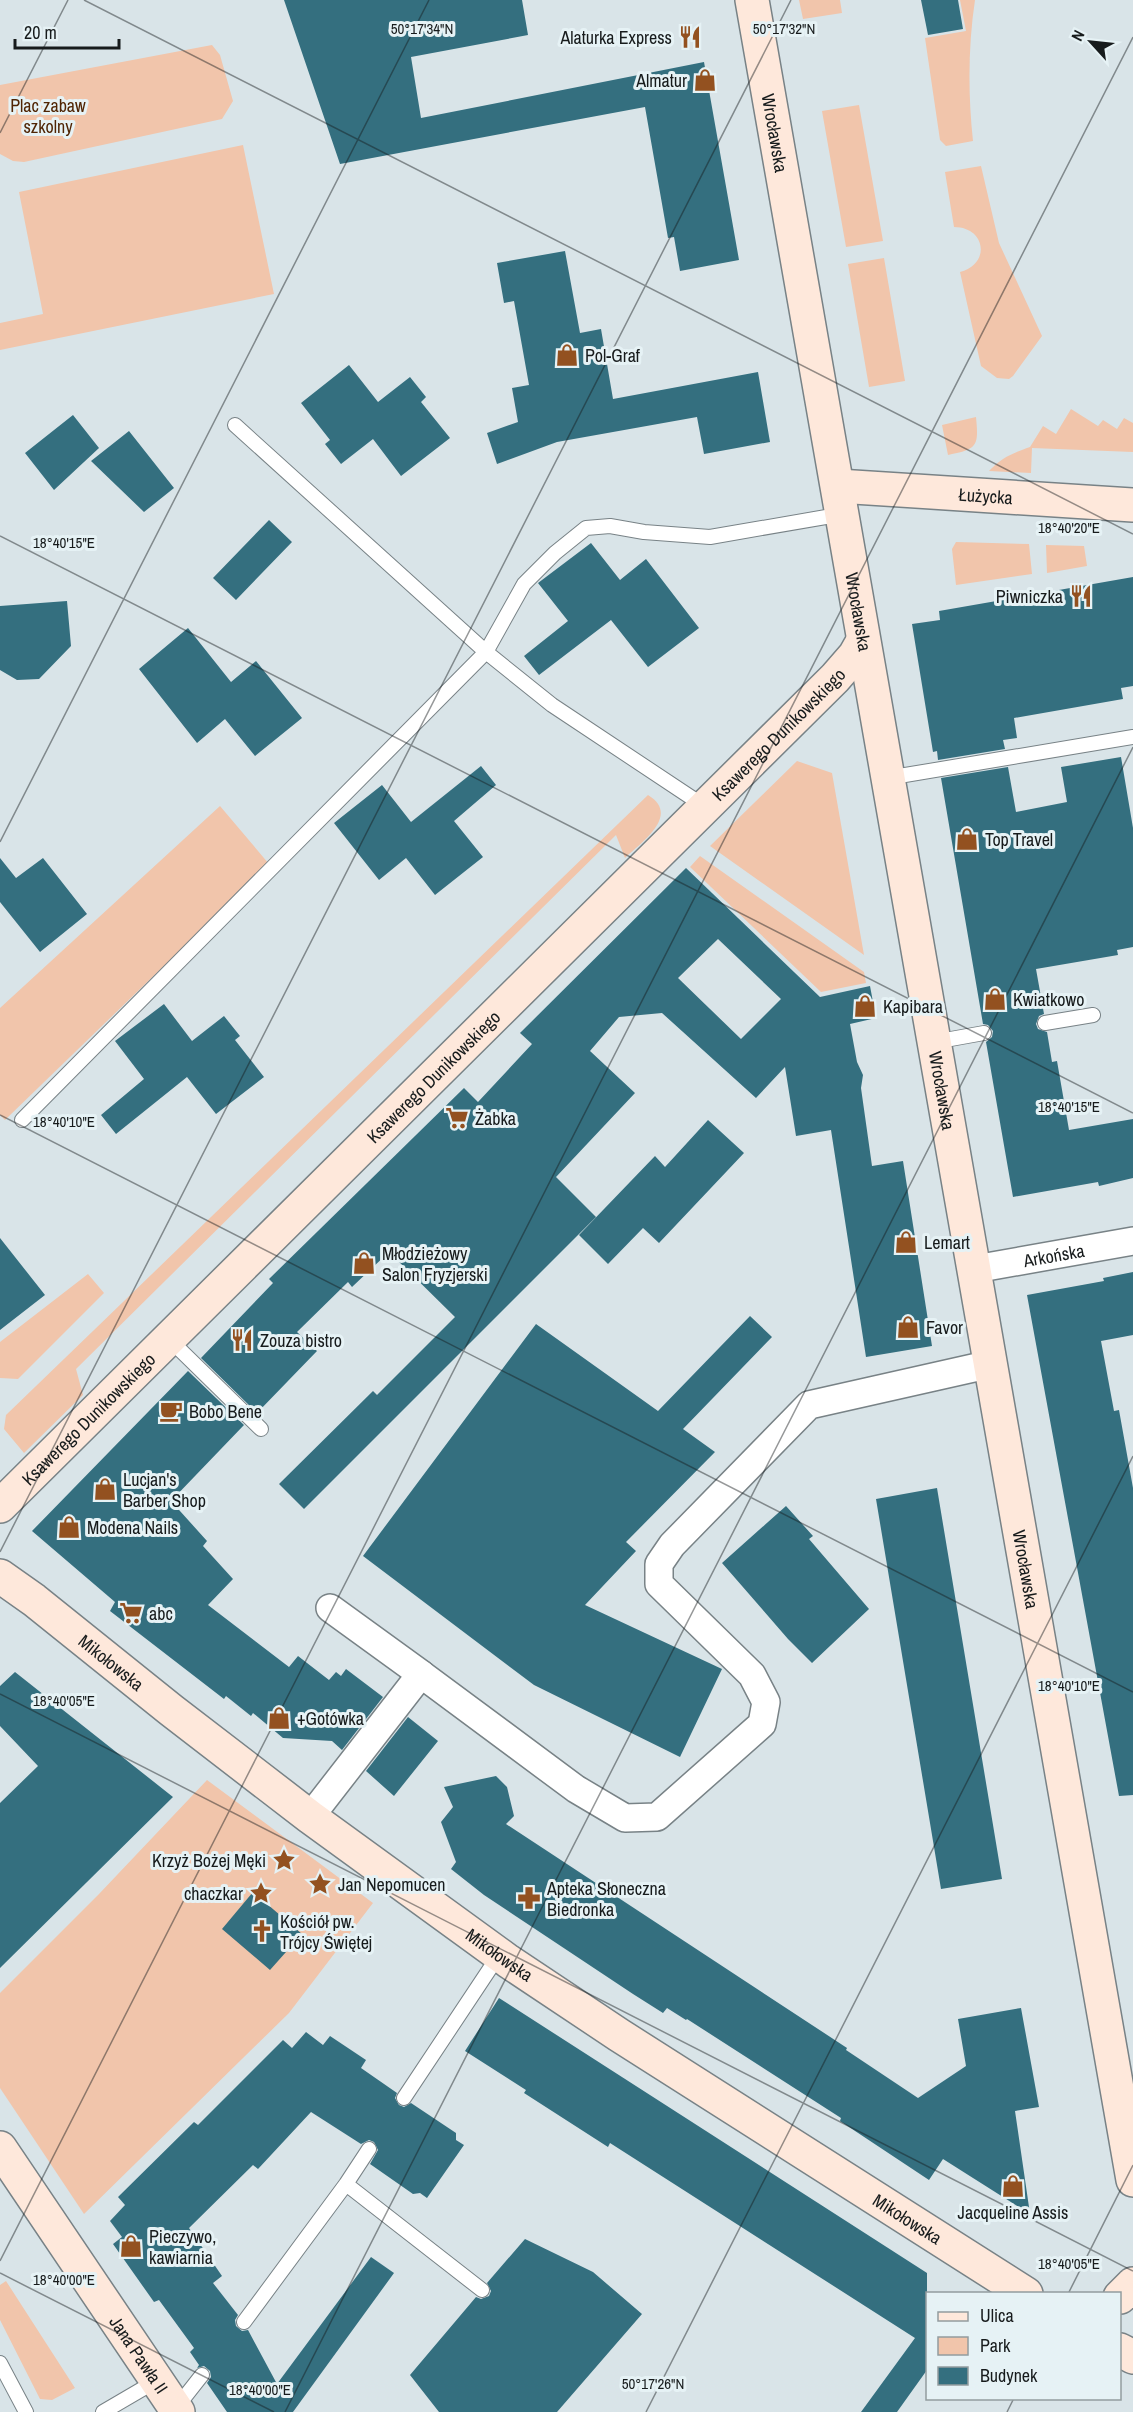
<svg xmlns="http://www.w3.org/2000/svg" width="1133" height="2412" font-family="'Archivo Narrow',sans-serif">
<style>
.green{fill:#f1c5ab}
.building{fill:#346f7f;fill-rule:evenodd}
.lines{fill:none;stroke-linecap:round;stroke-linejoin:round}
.lane-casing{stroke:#788286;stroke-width:16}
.street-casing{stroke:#788286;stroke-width:30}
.secondary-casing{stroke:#788286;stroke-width:36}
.lane{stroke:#fff;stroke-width:14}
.street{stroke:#fff;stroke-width:27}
.secondary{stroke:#fee8db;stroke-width:33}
.ticks{fill:none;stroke:#171b1c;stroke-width:1.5;stroke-opacity:0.45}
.labels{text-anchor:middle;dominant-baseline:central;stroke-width:6;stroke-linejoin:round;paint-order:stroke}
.poi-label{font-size:18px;fill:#171b1c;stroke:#e6f2f5;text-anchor:start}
.park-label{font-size:18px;fill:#502504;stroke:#e6f2f5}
.street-label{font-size:18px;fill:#171b1c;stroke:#e6f2f5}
.ticks-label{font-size:15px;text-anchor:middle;fill:#171b1c;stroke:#e6f2f5;stroke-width:6;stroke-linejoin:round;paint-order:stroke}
</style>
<rect width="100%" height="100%" fill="#d9e4e8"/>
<path class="green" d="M799,0h41l2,13 -39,6z
M960,0h15c-7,46 -7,95 -2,141l-27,5 -6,-6 -15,-102 41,-7z
M212,45l8,10 13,46 -11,18 -198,43 -11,-1 -13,-7v-69z
M859,105l24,136 -37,6 -24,-136z
M243,145l31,149 -274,56v-27l43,-9 -24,-122z
M981,166l18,77 43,93 -29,40 -4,3 -12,-1 -16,-12 -21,-94c31,-8 26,-45 -6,-45l-9,-55z
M884,258l21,123 -36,6 -21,-123z
M1071,409l27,17 5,-6 14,9 7,-11 9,5v29l-101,-4 -1,25 -42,-2c13,-14 24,-18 41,-24l13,-21 13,8z
M976,417c3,30 1,32 -28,38l-6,-30z
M956,542l73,2 3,30 -76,11 -4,-36z
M1046,545l38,1 3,20 -40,7z
M797,761l35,12 32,182 -154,-109z
M648,795c33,20 -6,47 -23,63l-9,-23 -540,534 7,26 -59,58 -20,-24 2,-14z
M220,806l49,58 -264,256 -5,-5v-107z
M700,856l164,116 2,11 -45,9 -131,-125z
M88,1274l16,19 -86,86 -18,-1v-36z
M207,1780l166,123 -84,110 -205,201 -84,-126v-95l99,-99z
M6,2281l69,107 -23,12 -12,-1 -40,-79v-35z"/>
<path class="building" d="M284,0h238l6,35 -117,22 10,61 283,-56 35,198 -59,11 -6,-34 -6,1 -23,-131 -305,57z
M921,0h37l5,29 -35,6z
M565,251l15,82 21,-4 12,70 145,-27 12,70 -66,12 -7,-37 -140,25 -60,22 -10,-31 31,-11 -6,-34 17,-3 -15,-84 -10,2 -7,-40z
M349,365l29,37 32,-25 16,20 -5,5 29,36 -49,38 -28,-37 -32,25 -16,-20 5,-4 -29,-37z
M73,415l26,33 -45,42 -29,-37z
M129,431l45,57 -30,24 -53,-51z
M269,520l23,22 -56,58 -23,-22z
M591,543l29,37 26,-21 53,69 -51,39 -37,-47 -72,55 -15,-19 44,-35 -30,-38z
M1133,577v109l-12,2 2,11 -109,19 3,20 -14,2 2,9 -67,11 -1,-9 -4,1 -21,-128 28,-4 -1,-9z
M67,601l4,45 -32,33 -22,1 -17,-10v-64z
M188,628l43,54 25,-21 46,57 -47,38 -30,-37 -28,24 -58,-74z
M1121,757l12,71v119l-16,3 1,5 -82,14 8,45 -5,2 -3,8 2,5 9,3 5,30 5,-1 12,69 64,-11v59l-34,8 -1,-4 -85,15 -27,-155 6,-5 1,-6 -5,-6 -5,-1 -42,-246 67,-11 8,45 51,-10 -6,-35z
M481,766l15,19 -42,36 29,36 -48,38 -29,-37 -27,22 -45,-57 48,-38 29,37z
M0,858l16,20 27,-20 44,56 -47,38 -40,-50z
M686,868l134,129 50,-11 6,32 -26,6 7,38 6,13 -2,13 11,78 31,-5 29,185 -66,11 -35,-227 -35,6 -11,-69 -29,31 -94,-85 -43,4 -29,34 45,42 -79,84 40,40 -292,292 -25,-25 94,-93 4,4 78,-78 -66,-65 -37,35 -4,-5 -51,50 20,19 -60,62 -56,-55 72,-75 -4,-4 195,-191 14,14 54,-58 -12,-11zM718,939l63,60 -40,40 -63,-61z
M164,1004l28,37 32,-25 16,20 -5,4 29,37 -48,37 -29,-37 -71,57 -15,-19 43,-36 -29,-38z
M708,1120l36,33 -85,90 -16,-15 -35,36 -29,-29 76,-79 10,11z
M0,1238l45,57 -45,35z
M1133,1272v63l-32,6 13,70 5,-1 14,78v307l-14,1 -92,-501 77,-14 -1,-3z
M750,1316l22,21 -89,92 32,23 -89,90 10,9 -51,54 137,64 -42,88 -146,-72 -171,-129 173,-232 122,87z
M188,1371l56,54 -73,76 36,40 -4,5 30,33 -25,26 81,62 9,-11 31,24 7,-8 5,4 5,-7 37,28 -41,53 -10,-9 -49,-3 -30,-25 -2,3 -25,-20 -2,3 -114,-88 5,-9 -83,-71z
M937,1488l65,391 -61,10 -65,-390z
M786,1506l27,30 -4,3 60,70 -57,54 -24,-24 -66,-76z
M15,1672l158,125 -173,171v-165l38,-37 -38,-40v-40z
M408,1717l30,24 -44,55 -28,-25z
M496,1776l11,11 7,29 -8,8 341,224 -1,2 72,48 48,-32 -8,-47 63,-11 18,99 -24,4 15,103 -87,-55 -14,21 -89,-59 1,-3 -154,-99 -1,1 -19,-12 -4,5 -30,-19 -149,-99 -33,-26 5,-7 -15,-40 12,-15 -9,-20z
M253,1892l49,42 -32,36 -48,-41z
M499,1998l428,275v97l-30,42h-36l54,-74 -305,-195 -2,4 -84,-54 2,-3 -61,-39z
M306,2032l17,13 7,-9 36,24 -5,8 36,25 -2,5 4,7 5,2 7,-4 45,30v7l8,5 -37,53 -7,-5 -7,1 -43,-30 8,-14 -4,-8 -5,-2 -8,4 -50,-32 -53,57 -5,-4 -64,63 33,48 -9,7 25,32 -3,5 1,6 6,5 6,-1 29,54 94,-127 23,16 -101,139h-66l-20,-29 4,-6 -1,-6 -6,-5 -7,2 2,-3 -9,-13 4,-4 -35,-48 -5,2 -41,-58 9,-7 -12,-16 15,-16 -7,-8 76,-75 4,3 85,-85 9,8z
M525,2239l68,33 49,42 -85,98h-118l-29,-37 66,-78 5,2 8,-3 2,-5 -4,-8z"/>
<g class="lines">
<g class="lane-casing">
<path id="lane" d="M235,425l251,227 66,53 152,101
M887,778l246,-41
M1045,1023l48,-8
M934,1042l50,-9
M22,1120l464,-468 38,-68 31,-31 31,-25 24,-2 34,6 66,5 133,-23
M169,1339l92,90
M404,2098l95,-143
M346,2184l136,106
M244,2322l102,-138 23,-35
M0,2363l26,49
M176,2408l26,-33
M103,2412l53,-31"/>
</g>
<g class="street-casing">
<g id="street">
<path id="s1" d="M975,1269l158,-28"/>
<path d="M330,1608l91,66"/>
<path d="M310,1817l111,-143 155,115 49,29 32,-1 105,-93 4,-22 -14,-27 -93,-91v-20l13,-19 137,-140 182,-41"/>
</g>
</g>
<g class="secondary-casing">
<g id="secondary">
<path id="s2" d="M752,0l381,2180"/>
<path id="s3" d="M838,486l295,19"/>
<path id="s4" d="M0,1506l835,-828 20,-23 8,-14"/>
<path id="s5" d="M0,1576l34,24 137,110 139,107 198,144 111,74 407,259"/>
<path id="s6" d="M0,2148l178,264"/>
<path d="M1120,2297l13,-13"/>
<path d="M1120,2350l13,7"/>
</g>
</g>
<use href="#lane" class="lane"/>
<use href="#street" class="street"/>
<use href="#secondary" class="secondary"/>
</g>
<path class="ticks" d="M84,0l1049,534M0,133l68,-133M0,536l1133,577M0,842l429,-842M0,1115l1133,577M0,1552l791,-1552M0,1694l1133,577M0,2261l1133,-2224M0,2273l274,139M1068,2294l65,-129M285,2412l848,-1665M646,2412l487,-956M1007,2412l7,-14"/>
<defs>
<g id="restaurant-bare" transform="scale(1.8)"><path d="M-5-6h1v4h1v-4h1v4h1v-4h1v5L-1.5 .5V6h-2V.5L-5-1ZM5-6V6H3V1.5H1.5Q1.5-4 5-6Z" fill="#935120" stroke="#e6f2f5" stroke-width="2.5" paint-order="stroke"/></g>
<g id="shop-bare" transform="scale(1.8)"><path d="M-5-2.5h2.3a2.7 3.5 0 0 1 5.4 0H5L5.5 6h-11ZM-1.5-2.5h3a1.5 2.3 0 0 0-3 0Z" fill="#935120" stroke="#e6f2f5" stroke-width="2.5" paint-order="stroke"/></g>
<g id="supermarket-bare" transform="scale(1.8)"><path d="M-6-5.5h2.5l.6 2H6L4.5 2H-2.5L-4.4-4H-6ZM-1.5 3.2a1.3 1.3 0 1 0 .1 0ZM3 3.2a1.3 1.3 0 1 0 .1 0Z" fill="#935120" stroke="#e6f2f5" stroke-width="2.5" paint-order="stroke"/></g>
<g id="cafe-bare" transform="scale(1.8)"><path d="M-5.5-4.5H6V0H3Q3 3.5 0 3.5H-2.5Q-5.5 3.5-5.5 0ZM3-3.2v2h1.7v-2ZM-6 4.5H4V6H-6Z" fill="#935120" stroke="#e6f2f5" stroke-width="2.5" paint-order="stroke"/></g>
<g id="sight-bare" transform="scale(1.8)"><path d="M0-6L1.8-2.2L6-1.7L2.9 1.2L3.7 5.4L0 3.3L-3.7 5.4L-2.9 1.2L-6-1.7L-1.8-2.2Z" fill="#935120" stroke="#e6f2f5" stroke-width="2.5" paint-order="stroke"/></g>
<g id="pharmacy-bare" transform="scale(1.8)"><path d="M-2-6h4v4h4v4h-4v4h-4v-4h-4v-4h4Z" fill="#935120" stroke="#e6f2f5" stroke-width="2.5" paint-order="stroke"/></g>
<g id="church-bare" transform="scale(1.8)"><path d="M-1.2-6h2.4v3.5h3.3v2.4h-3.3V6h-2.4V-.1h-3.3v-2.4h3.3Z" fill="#935120" stroke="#e6f2f5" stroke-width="2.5" paint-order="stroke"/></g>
</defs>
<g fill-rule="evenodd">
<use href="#restaurant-bare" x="690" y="37"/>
<use href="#shop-bare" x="705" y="80"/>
<use href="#shop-bare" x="567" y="355"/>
<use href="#restaurant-bare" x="1081" y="596"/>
<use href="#shop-bare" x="967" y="839"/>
<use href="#shop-bare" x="995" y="999"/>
<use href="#shop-bare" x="865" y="1006"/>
<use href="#supermarket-bare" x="457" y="1118"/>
<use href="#shop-bare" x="906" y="1242"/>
<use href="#shop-bare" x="364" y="1263"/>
<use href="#shop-bare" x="908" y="1327"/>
<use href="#restaurant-bare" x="242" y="1340"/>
<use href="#cafe-bare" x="171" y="1411"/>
<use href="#shop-bare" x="105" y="1489"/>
<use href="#shop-bare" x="69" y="1527"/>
<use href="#supermarket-bare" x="131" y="1613"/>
<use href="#shop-bare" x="279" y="1718"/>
<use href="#sight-bare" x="284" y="1860"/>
<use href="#sight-bare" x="320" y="1884"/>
<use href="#sight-bare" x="261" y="1893"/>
<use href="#pharmacy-bare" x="529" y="1898"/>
<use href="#church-bare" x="262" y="1931"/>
<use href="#shop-bare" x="1013" y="2186"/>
<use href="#shop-bare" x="131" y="2246"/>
</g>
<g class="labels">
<g class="poi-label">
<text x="672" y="37" text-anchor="end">Alaturka Express</text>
<text x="687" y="80" text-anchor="end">Almatur</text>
<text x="585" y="355">Pol-Graf</text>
<text x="1063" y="596" text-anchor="end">Piwniczka</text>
<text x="985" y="839">Top Travel</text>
<text x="1013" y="999">Kwiatkowo</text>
<text x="883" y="1006">Kapibara</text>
<text x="475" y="1118">Żabka</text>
<text x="924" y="1242">Lemart</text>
<text x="382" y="1253">Młodzieżowy<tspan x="382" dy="21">Salon Fryzjerski</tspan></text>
<text x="926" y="1327">Favor</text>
<text x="260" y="1340">Zouza bistro</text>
<text x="189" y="1411">Bobo Bene</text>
<text x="123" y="1479">Lucjan's<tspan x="123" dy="21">Barber Shop</tspan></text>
<text x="87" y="1527">Modena Nails</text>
<text x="149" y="1613">abc</text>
<text x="297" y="1718">+Gotówka</text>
<text x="266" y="1860" text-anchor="end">Krzyż Bożej Męki</text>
<text x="338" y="1884">Jan Nepomucen</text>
<text x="547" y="1888">Apteka Słoneczna<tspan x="547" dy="21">Biedronka</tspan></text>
<text x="243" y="1893" text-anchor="end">chaczkar</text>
<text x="280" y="1921">Kościół pw.<tspan x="280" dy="21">Trójcy Świętej</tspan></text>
<text x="1013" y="2212" text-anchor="middle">Jacqueline Assis</text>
<text x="149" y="2236">Pieczywo,<tspan x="149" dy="21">kawiarnia</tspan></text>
</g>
<g class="park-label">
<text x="48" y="105">Plac zabaw<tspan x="48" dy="21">szkolny</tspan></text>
</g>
<g class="street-label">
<text stroke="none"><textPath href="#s2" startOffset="135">Wrocławska</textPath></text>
<text stroke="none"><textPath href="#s3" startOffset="148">Łużycka</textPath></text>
<text stroke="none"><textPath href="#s2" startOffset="621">Wrocławska</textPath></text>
<text stroke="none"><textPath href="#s4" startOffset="1096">Ksawerego Dunikowskiego</textPath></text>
<text stroke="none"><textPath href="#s4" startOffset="610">Ksawerego Dunikowskiego</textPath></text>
<text stroke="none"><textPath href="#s2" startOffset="1107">Wrocławska</textPath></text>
<text stroke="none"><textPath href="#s1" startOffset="80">Arkońska</textPath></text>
<text stroke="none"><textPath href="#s4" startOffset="124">Ksawerego Dunikowskiego</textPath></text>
<text stroke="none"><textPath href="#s2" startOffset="1593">Wrocławska</textPath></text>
<text stroke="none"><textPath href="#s5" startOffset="141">Mikołowska</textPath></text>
<text stroke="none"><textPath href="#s5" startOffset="627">Mikołowska</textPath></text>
<text stroke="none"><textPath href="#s5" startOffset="1113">Mikołowska</textPath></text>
<text stroke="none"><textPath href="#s6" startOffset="249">Jana Pawła II</textPath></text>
</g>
</g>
<g class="ticks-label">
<text x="422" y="34">50°17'34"N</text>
<text x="784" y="34">50°17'32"N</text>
<text x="1069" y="533">18°40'20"E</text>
<text x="64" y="548">18°40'15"E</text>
<text x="1069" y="1112">18°40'15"E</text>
<text x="64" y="1127">18°40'10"E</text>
<text x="1069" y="1691">18°40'10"E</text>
<text x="64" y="1706">18°40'05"E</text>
<text x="1069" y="2269">18°40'05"E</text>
<text x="64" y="2285">18°40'00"E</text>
<text x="653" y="2389">50°17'26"N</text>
<text x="260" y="2395">18°40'00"E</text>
</g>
<rect x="926" y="2292" width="195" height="108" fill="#e6f2f5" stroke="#939c9e" stroke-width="1.5"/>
<rect x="938" y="2312" width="30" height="9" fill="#fee8db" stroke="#939c9e" stroke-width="1.5"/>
<text x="980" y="2322" font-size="18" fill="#171b1c">Ulica</text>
<rect x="938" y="2337" width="30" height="18" fill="#f1c5ab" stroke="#939c9e" stroke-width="1.5"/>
<text x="980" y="2352" font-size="18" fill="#171b1c">Park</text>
<rect x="938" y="2367" width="30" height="18" fill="#346f7f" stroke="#939c9e" stroke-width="1.5"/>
<text x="980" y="2382" font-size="18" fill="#171b1c">Budynek</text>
<g transform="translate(1091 42) rotate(297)" stroke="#e6f2f5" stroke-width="4.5" paint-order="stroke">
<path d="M0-4.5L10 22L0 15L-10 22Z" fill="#171b1c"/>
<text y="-9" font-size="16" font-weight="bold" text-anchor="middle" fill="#171b1c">N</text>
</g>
<path d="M15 39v9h104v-9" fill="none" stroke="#171b1c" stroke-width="3"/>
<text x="24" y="39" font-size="18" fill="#171b1c" stroke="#e6f2f5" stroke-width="4.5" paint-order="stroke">20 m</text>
</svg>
